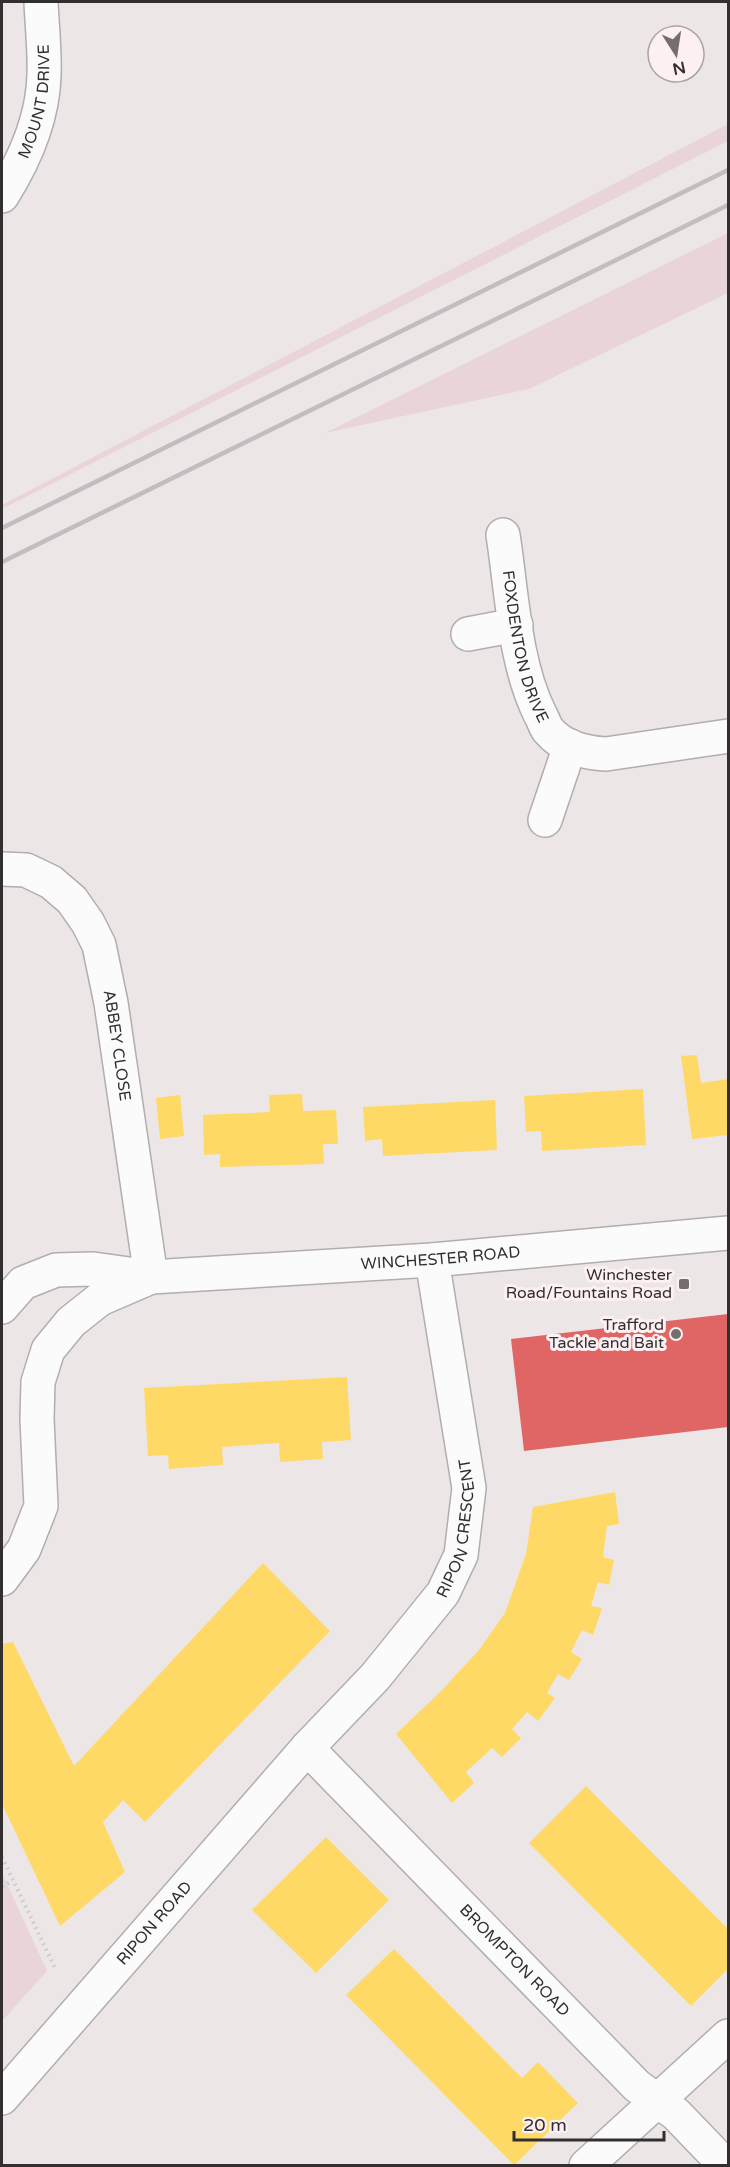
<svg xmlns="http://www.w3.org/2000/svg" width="730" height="2167" font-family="'Varela Round',sans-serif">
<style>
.green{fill:#e9d4d9}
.homes{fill:#ffd966}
.shops{fill:#e06666}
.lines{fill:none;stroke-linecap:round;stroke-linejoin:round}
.minor-casing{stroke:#b2adae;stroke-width:36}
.tertiary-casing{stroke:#b2adae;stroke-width:36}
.path{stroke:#cac7c8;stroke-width:4;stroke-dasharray:1.5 4.5;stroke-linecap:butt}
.minor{stroke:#fcfbfb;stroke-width:33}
.tertiary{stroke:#fcfbfb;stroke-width:33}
.rail{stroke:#c0bebe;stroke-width:4.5}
.poi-dot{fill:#746e6f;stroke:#fdf0f3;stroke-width:2}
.labels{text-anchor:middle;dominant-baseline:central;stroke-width:6;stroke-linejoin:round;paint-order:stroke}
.street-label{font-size:16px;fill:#332e2f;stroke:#fdf0f3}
.poi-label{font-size:16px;fill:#332e2f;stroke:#fdf0f3;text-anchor:end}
</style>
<rect width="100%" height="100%" fill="#ece6e7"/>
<path class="green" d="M728,124v17l-726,368v-4z
M728,233v60l-199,96 -204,44z
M2,1873l45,98 -45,50z"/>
<path class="homes" d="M697,1055l4,28 27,-4v56l-36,4 -11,-83z
M643,1089l3,56 -104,6 -1,-20 -15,1 -2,-36z
M302,1094l1,17 33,-1 2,34h-15l1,20 -104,3v-13l-16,1 -1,-40 67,-3 -1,-17z
M180,1095l4,41 -24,3 -4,-41z
M495,1100l2,50 -114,6 -1,-17 -17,2 -2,-34z
M347,1377l4,63 -29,2 1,17 -43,3 -1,-19 -57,4 1,18 -54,4 -1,-14 -20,1 -4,-68z
M615,1492l4,32 -12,2 -4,31 11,3 -5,25 -11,-3 -7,24 11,2 -9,27 -11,-5 -11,22 11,7 -13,21 -11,-6 -11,19 8,5 -17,23 -11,-9 -15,17 9,9 -19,19 -10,-9 -26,24 8,11 -22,20 -56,-69 45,-43 38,-41 26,-37 21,-59 7,-47z
M263,1563l67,68 -185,191 -22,-22 -20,22 22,50 -65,54 -58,-122v-160l11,-2 61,124z
M586,1786l142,143v40l-37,37 -162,-163z
M326,1837l63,63 -73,73 -64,-63z
M394,1949l128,129 16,-16 40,41 -64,62 -168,-170z"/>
<path class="shops" d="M728,1314v113l-204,24 -13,-112z"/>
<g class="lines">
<g class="minor-casing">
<g id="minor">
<path id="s1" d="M2,196c22,-35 41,-78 42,-121 1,-24 -2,-49 -3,-73"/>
<path id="s2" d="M503,535c9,57 11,127 37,179 3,5 5,12 8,16 14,17 37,23 58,24l122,-18"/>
<path d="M468,634l48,-9"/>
<path d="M545,820l25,-74"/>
<path id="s3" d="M2,869l24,1 25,12 21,18 16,23 11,22 12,58 40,274"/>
<path id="s4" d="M307,1748l330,338 39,28 50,52"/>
<path id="s5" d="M2,2098l305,-350 68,-71 68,-84 18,-38 8,-67 -37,-228"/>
<path d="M586,2166l142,-130"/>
</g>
</g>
<g class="tertiary-casing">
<g id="tertiary">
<path id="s6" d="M2,1307l21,-24 33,-13 37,-1 58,8 281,-17 296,-27"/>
<path d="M2,1579l22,-30 17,-43 -4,-87 1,-37 10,-32 23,-28 29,-23 51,-22"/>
</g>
</g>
<path class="path" d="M2,1857l54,113
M2,1886l11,-5"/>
<use href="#minor" class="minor"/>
<use href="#tertiary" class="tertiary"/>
<path class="rail" d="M2,528l726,-358
M2,562l726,-357"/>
</g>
<g class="poi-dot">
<rect x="678" y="1278" width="12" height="12" rx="3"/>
<circle cx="676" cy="1334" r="6"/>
</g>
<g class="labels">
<g class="street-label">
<text stroke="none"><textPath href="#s1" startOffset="102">MOUNT DRIVE</textPath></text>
<text stroke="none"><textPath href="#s2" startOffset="114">FOXDENTON DRIVE</textPath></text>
<text stroke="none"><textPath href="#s3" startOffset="234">ABBEY CLOSE</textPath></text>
<text stroke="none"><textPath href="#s6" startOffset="453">WINCHESTER ROAD</textPath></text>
<text stroke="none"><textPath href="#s5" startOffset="738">RIPON CRESCENT</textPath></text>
<text stroke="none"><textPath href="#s5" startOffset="232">RIPON ROAD</textPath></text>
<text stroke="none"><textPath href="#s4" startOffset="297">BROMPTON ROAD</textPath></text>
</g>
<g class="poi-label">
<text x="672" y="1275">Winchester<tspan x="672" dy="18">Road/Fountains Road</tspan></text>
<text x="664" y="1325">Trafford<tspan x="664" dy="18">Tackle and Bait</tspan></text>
</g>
</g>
<rect width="730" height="2167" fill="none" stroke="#332e2f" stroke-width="6"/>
<g transform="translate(676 54) rotate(168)"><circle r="28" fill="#fdf0f3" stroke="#aca2a5" stroke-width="1.5"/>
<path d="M0-4.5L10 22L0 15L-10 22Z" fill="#746e6f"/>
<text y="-9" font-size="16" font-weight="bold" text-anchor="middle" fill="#332e2f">N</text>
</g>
<path d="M514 2131v9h150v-9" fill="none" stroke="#332e2f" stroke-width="3"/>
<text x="523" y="2131" font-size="18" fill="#332e2f" stroke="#fdf0f3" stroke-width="4.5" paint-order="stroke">20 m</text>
</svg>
